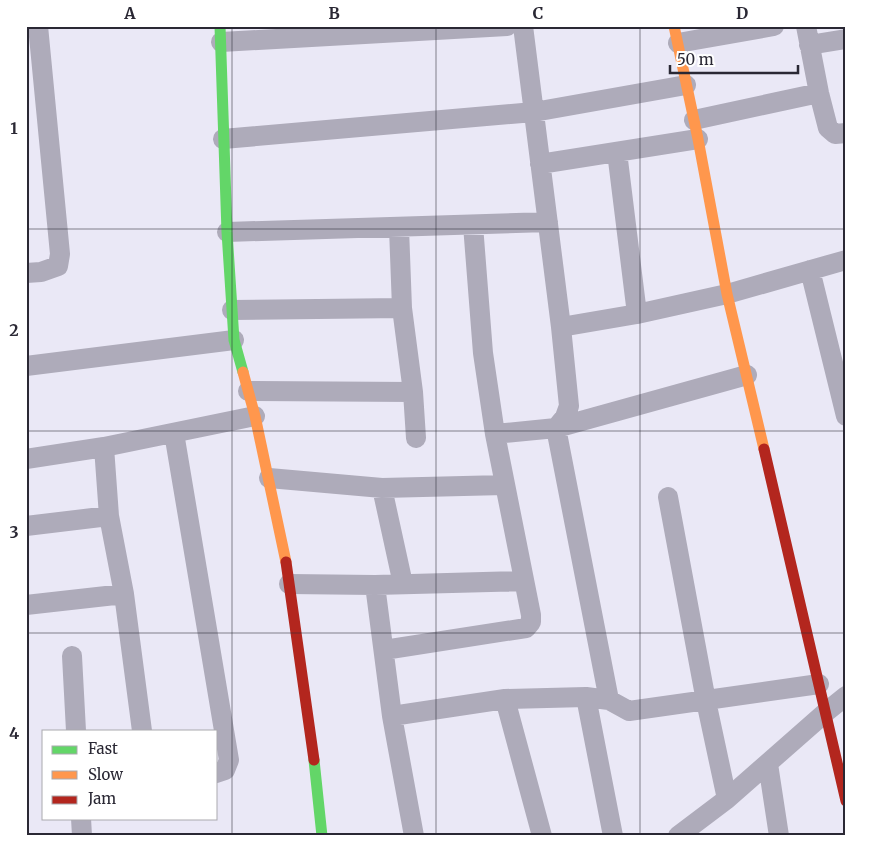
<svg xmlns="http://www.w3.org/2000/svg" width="872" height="862" font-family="Merriweather,serif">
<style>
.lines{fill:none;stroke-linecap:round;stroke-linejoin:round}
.street{stroke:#aeabba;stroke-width:20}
.fast{stroke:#63d668;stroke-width:11}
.slow{stroke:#ff974d;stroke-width:11}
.jam{stroke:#b3261e;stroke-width:11}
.grid{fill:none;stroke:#2a2834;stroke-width:1;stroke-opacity:0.55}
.neatline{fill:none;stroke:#2a2834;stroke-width:2}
.grid-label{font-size:16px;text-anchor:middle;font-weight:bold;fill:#2a2834}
</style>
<rect width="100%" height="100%" fill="#eae8f6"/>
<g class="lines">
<path class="street" d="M523,26l38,301 8,79 -4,11 -9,11 53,272
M806,26l13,67 9,35 7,6 11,-1
M221,42l286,-16
M678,43l96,-17
M809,45l37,-6
M694,120l125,-27
M223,139l311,-27 152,-27
M617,152l20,162
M540,164l158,-25
M399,228l3,80 11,84 3,46
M227,232l321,-10
M810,270l36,146
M26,273l15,-1 17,-6 2,-12 -22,-228
M232,310l170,-2
M561,327l76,-13 90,-20 119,-34
M26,366l208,-26
M248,391l165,1
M174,433l55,327 -4,10 -9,3
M495,434l61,-6 191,-53
M104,447l5,69 15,78 18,137
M26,459l78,-12 151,-31
M269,478l113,10 122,-3
M382,488l21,96
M668,497l38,204 21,98
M26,526l83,-10
M289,584l86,1 149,-4
M375,585l17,131 22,120
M26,605l98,-11
M384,650l142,-22 5,-6v-7l-36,-181 -12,-81 -10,-128
M72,656l4,75
M586,697l27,139
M505,699l37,137
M392,716l113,-17 81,-2 23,3 20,11 190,-27
M768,764l11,72
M81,818l1,18
M678,836l49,-37 99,-87 20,-16"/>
<path class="fast" d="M220,26l7,206 7,108 9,32
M314,760l8,76"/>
<path class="slow" d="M674,26l24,113 29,155 37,155
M243,372l12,44 31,146"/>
<path class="jam" d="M764,449l82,352
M286,562l28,198"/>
</g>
<path class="grid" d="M232,26v810M436,26v810M640,26v810M26,229h820M26,431h820M26,633h820"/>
<rect width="872" height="862" fill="none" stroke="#ffffff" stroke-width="55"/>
<rect x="42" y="730" width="175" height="90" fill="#ffffff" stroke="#aaa9ae"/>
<rect x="52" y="746" width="25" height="8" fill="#63d668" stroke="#aaa9ae"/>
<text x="88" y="754" font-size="15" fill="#2a2834">Fast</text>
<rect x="52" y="771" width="25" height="8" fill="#ff974d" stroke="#aaa9ae"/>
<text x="88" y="780" font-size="15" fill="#2a2834">Slow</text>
<rect x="52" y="796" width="25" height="8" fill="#b3261e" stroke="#aaa9ae"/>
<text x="88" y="804" font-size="15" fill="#2a2834">Jam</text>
<path d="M670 65v8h128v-8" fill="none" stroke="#2a2834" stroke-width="2.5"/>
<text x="677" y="65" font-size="15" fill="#2a2834" stroke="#ffffff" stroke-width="4" paint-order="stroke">50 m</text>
<rect x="28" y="28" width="816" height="806" class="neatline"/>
<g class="grid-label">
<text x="130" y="19">A</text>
<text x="334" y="19">B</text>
<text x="538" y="19">C</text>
<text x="742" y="19">D</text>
<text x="14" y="134">1</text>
<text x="14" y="336">2</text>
<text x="14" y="538">3</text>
<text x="14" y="739">4</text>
</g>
</svg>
